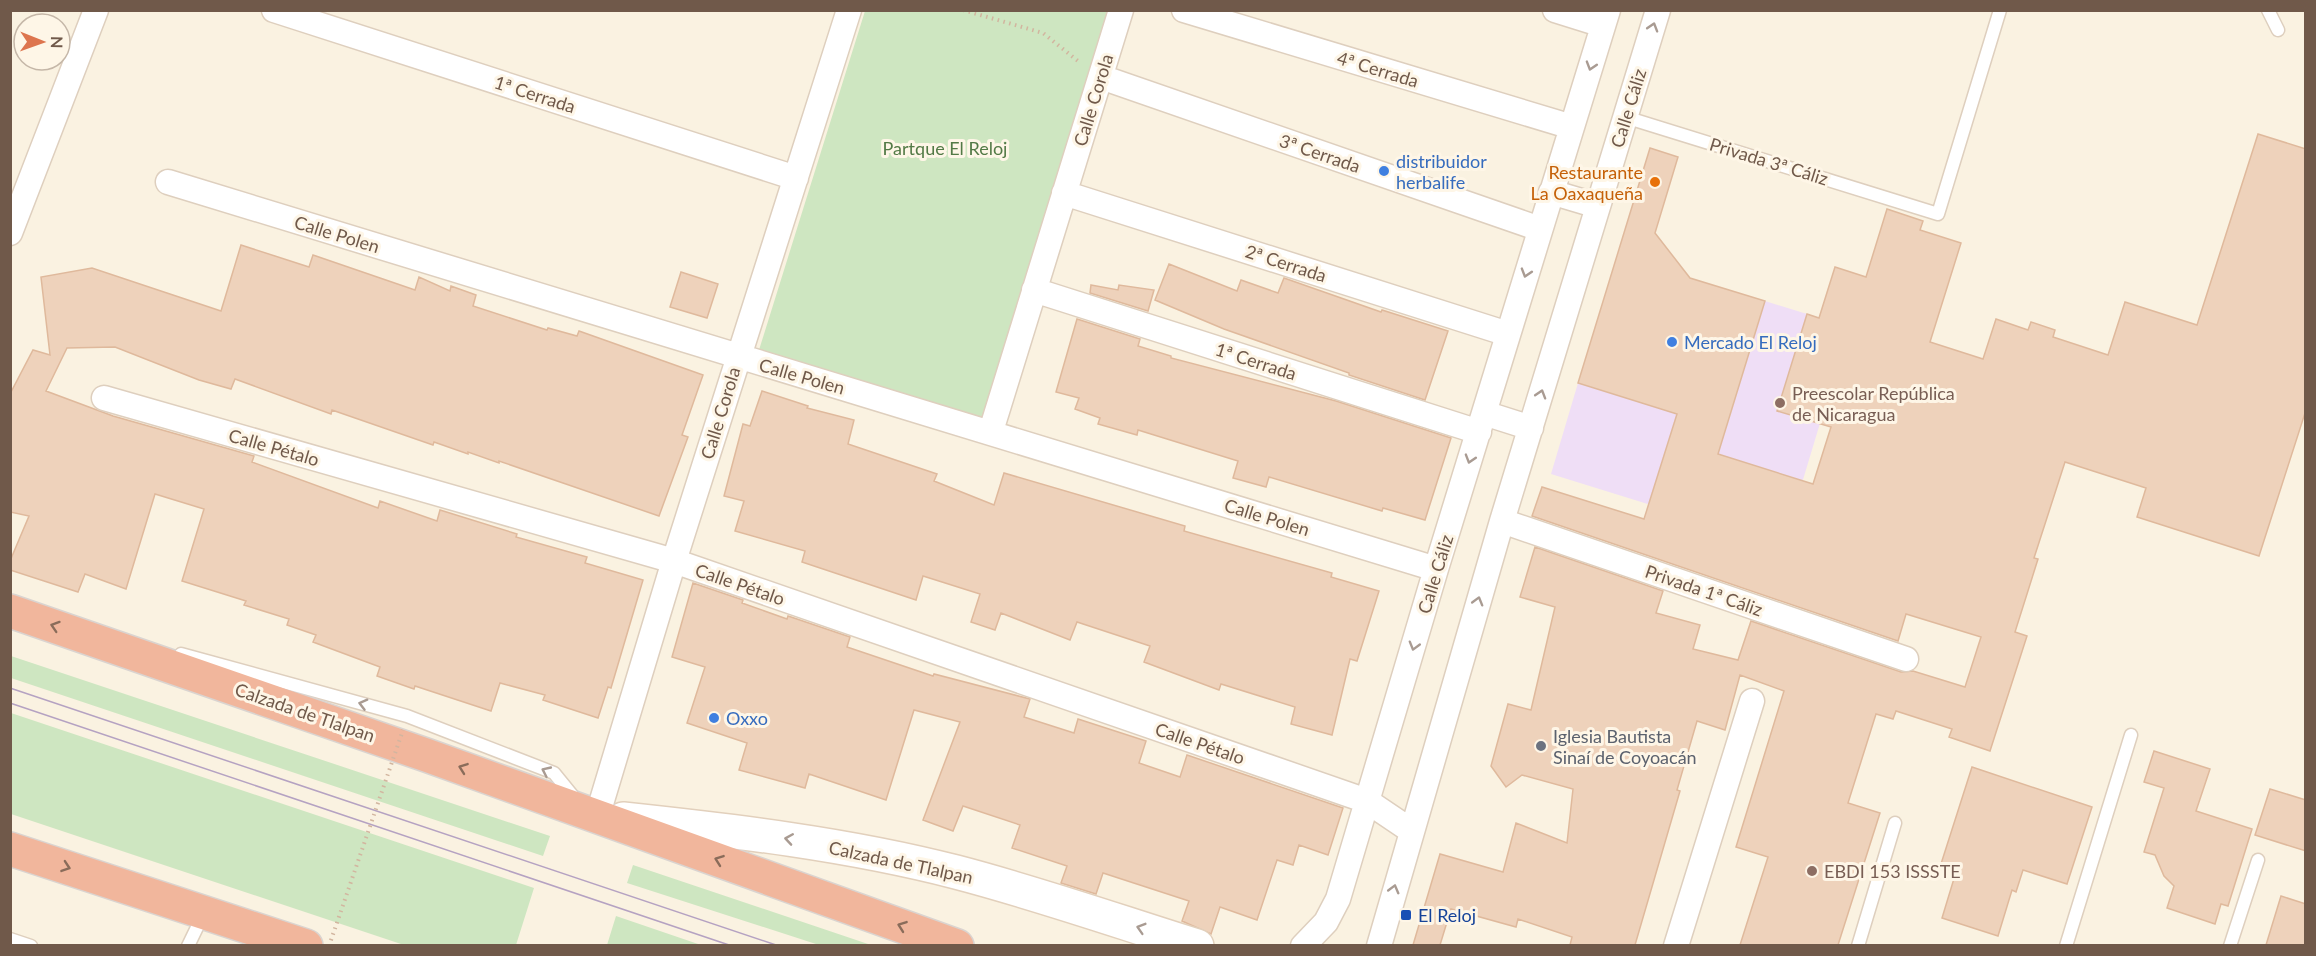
<svg xmlns="http://www.w3.org/2000/svg" width="2316" height="956" font-family="Lato,sans-serif">
<style>
.education{fill:#efdef6}
.green{fill:#cee6c1}
.building{fill:#eed2bb;stroke:#dfb99c;stroke-width:1.5}
.lines{fill:none;stroke-linecap:round;stroke-linejoin:round}
.lane-casing{stroke:#decfbe;stroke-width:15}
.street-casing{stroke:#decfbe;stroke-width:27}
.secondary-casing{stroke:#e2d0bc;stroke-width:36}
.highway-casing{stroke:#dad4d0;stroke-width:36}
.path{stroke:#d2b59f;stroke-width:4;stroke-dasharray:1.5 4.5;stroke-linecap:butt}
.lane{stroke:#fff;stroke-width:12}
.street{stroke:#fff;stroke-width:24}
.secondary{stroke:#fff;stroke-width:33}
.highway{stroke:#f1b69c;stroke-width:33}
.tram{stroke:#b5a2c2;stroke-width:1.5}
.path-bridge{stroke:#d2b59f;stroke-width:4;stroke-dasharray:1.5 4.5;stroke-linecap:butt}
.oneway{stroke:#a99b92}
.oneway2{stroke:#8a6c5a}
.shop-dot{fill:#3f7fe0;stroke:#fef6e7;stroke-width:2}
.food-dot{fill:#e8710a;stroke:#fef6e7;stroke-width:2}
.education-dot{fill:#8d6e63;stroke:#fef6e7;stroke-width:2}
.worship-dot{fill:#6b7280;stroke:#fef6e7;stroke-width:2}
.transit-dot{fill:#1a4fb4;stroke:#fef6e7;stroke-width:2}
.labels{text-anchor:middle;dominant-baseline:central;stroke-width:6;stroke-linejoin:round;paint-order:stroke}
.street-label{font-size:18px;fill:#70594a;stroke:#fef6e7}
.park-label{font-size:18px;fill:#537a46;stroke:#fef6e7}
.shop-label{font-size:18px;fill:#366cbe;stroke:#fef6e7;text-anchor:start}
.food-label{font-size:18px;fill:#c56008;stroke:#fef6e7;text-anchor:end}
.education-label{font-size:18px;fill:#785e54;stroke:#fef6e7;text-anchor:start}
.worship-label{font-size:18px;fill:#5b616d;stroke:#fef6e7;text-anchor:start}
.transit-label{font-size:18px;fill:#164399;stroke:#fef6e7;text-anchor:start}
</style>
<rect width="100%" height="100%" fill="#faf2e1"/>
<path class="education" d="M1765,301l84,26 -66,219 -232,-72 27,-91 148,46z"/>
<path class="green" d="M865,11h246l-129,409 -223,-70z
M11,656l539,180 -7,20 -532,-178z
M11,713l523,175 -18,57h-112l-393,-131z
M633,865l238,80h-52l-192,-62z
M616,916l85,29h-94z"/>
<path class="building" d="M2258,134l48,15v261l-47,146 -122,-39 9,-29 -81,-26 -31,96 4,1 -23,73 12,4 -37,115 -41,-14 3,-8 -56,-18 -3,8 -17,-5 -28,89 32,10 -42,132h-98l28,-88 -32,-10 48,-156 -44,-16 -15,55 -28,-9 -20,69 3,1 -45,154h-65l2,-8 -54,-18 -2,8 -65,-18 -11,36h-27l27,-91 63,18 13,-49 51,20 6,-54 -51,-14 -16,12 -15,-21 17,-62 23,6 24,-103 -35,-10 15,-50 128,44 -7,22 44,12 -7,24 45,11 13,-39 150,51 12,-1 52,16 16,-50 -75,-23 -8,27 -366,-125 10,-29 102,32 33,-105 -99,-31 72,-235 28,9 -23,76 35,45 75,23 -47,153 95,30 18,-57 -54,-16 30,-97 12,4 16,-51 31,10 21,-68 36,12 -3,9 41,13 -31,99 53,17 13,-40 32,11 3,-8 24,8 -2,7 55,18 17,-53 72,23z
M241,245l68,22 4,-12 102,35 4,-13 31,14 1,-5 25,9 -3,11 74,24 1,-2 29,8 2,-5 124,44 -21,60 6,2 -29,79 -160,-55v2l-31,-11v2l-34,-12 -1,3 -101,-35 -1,4 -96,-35 -4,10 -32,-9 -84,-33 -48,1 -21,43 67,25 141,40 -2,6 126,46 2,-7 57,20 3,-11 77,24 -1,3 71,20 -2,6 58,17 -32,108 -3,-1 -10,31 -55,-18 2,-5 -45,-12 -9,28 -76,-25 -1,3 -37,-13 3,-9 -67,-25 3,-7 -29,-10 2,-6 -45,-14 2,-4 -64,-20 22,-72 -49,-15 -29,95 -41,-15 -7,18 -68,-22v-9l19,-45 -19,-4v-118l23,-44 17,5 -9,-78 51,-9 129,43z
M1169,264l68,27 4,-11 37,13 6,-15 97,34 1,-2 66,21 -23,69 -76,-25v-2l-125,-44 -69,-29z
M681,272l37,12 -11,34 -37,-11z
M1091,285l27,5 1,-5 35,5 -6,21 -58,-18z
M1077,319l63,20 -2,7 33,10v2l165,43 115,37 -26,82 -42,-12 -1,3 -113,-34 -3,10 -33,-9 5,-17 -100,-31 -1,5 -39,-11 2,-6 -25,-9 4,-11 -23,-6z
M762,391l46,15 -1,2 47,12 -6,24 89,30 -3,7 60,24 10,-32 181,53 -1,5 148,42 -1,4 48,14 -22,70 -7,-2 -18,76 -41,-11 4,-17 -74,-23 -2,6 -75,-28 6,-16 -73,-24 -7,18 -69,-27 -6,17 -24,-8 9,-28 -57,-18 -7,24 -114,-38 3,-11 -70,-20 9,-30 -20,-5 19,-72 7,2z
M693,583l50,17 -1,3 45,16 1,-3 62,21 -3,10 86,29 1,-2 96,25 -6,18 50,16 4,-14 68,22 -7,22 41,14 7,-22 156,53 -15,47 -29,-10 -6,20 -16,-5 -20,60 -37,-13 -9,27 -29,-13 7,-20 -86,-28 -7,21 -35,-11 6,-17 -55,-18 8,-23 -57,-19 -10,25 -30,-11 37,-98 -46,-12 -28,90 -77,-26 -4,14 -66,-18 8,-27 -60,-20 18,-56 -33,-10z
M2154,751l56,18 -14,42 56,18 -24,77 -7,-2 -6,20 -48,-16 7,-22 -10,-10 -9,-21 -11,-3 20,-64 -20,-6z
M1972,767l120,40 -25,77 -44,-14 -7,22 -4,-2 -14,46 -56,-18 14,-46 -16,-5z
M2270,789l36,11v51l-51,-16z
M2281,896l25,8v41h-40z"/>
<g class="lines">
<g class="lane-casing">
<path id="lane" d="M2268,10l10,20
M1625,117l313,97 62,-204
M181,654l226,62 147,57 22,27
M10,939l21,7
M188,946l15,-31
M1858,946l37,-123
M2066,946l65,-211
M2230,946l28,-86"/>
</g>
<g class="street-casing">
<path id="street" d="M274,10l522,168
M1184,10l388,117
M1555,10l48,15
M1101,77l439,152
M168,182l1268,387
M1551,192l47,14
M1064,193l444,141
M10,233l86,-223
M1034,290l445,142
M104,398l570,163 693,240 43,29
M1484,413l47,15
M991,431l130,-421
M1502,521l404,138
M597,817l77,-256 175,-551
M1303,946l23,-24 12,-23 98,-330 172,-559
M1379,946l123,-425 156,-511
M1676,946l76,-245"/>
</g>
<g class="secondary-casing">
<path id="secondary" d="M623,819c112,12 224,25 333,53 81,21 161,49 241,74"/>
</g>
<g class="highway-casing">
<path id="highway" d="M10,611l416,144 531,191
M10,849l296,97"/>
</g>
<path class="path" d="M963,10l80,23 35,28"/>
<use href="#lane" class="lane"/>
<use href="#street" class="street"/>
<use href="#secondary" class="secondary"/>
<use href="#highway" class="highway"/>
<path class="tram" d="M10,688l769,258
M10,703l722,243"/>
<path class="path-bridge" d="M329,946l74,-216"/>
</g>
<defs><path id="oneway-chevron" d="M-2-3.5L2.5 0L-2 3.5" fill="none" stroke-width="1.6" stroke-linecap="round" stroke-linejoin="round" transform="scale(1.5)"/></defs>
<g class="oneway">
<use href="#oneway-chevron" transform="translate(1653 27) rotate(-73)"/>
<use href="#oneway-chevron" transform="translate(1591 66) rotate(107)"/>
<use href="#oneway-chevron" transform="translate(1526 273) rotate(107)"/>
<use href="#oneway-chevron" transform="translate(1541 394) rotate(-73)"/>
<use href="#oneway-chevron" transform="translate(1470 459) rotate(107)"/>
<use href="#oneway-chevron" transform="translate(1478 601) rotate(-74)"/>
<use href="#oneway-chevron" transform="translate(1414 646) rotate(106)"/>
<use href="#oneway-chevron" transform="translate(363 704) rotate(-165)"/>
<use href="#oneway-chevron" transform="translate(546 771) rotate(-155)"/>
<use href="#oneway-chevron" transform="translate(789 839) rotate(-171)"/>
<use href="#oneway-chevron" transform="translate(1394 889) rotate(-75)"/>
<use href="#oneway-chevron" transform="translate(1141 928) rotate(-163)"/>
</g>
<g class="oneway2">
<use href="#oneway-chevron" transform="translate(55 626) rotate(-162)"/>
<use href="#oneway-chevron" transform="translate(463 768) rotate(-160)"/>
<use href="#oneway-chevron" transform="translate(719 860) rotate(-160)"/>
<use href="#oneway-chevron" transform="translate(66 867) rotate(19)"/>
<use href="#oneway-chevron" transform="translate(902 926) rotate(-160)"/>
</g>
<g class="shop-dot">
<circle cx="1384" cy="171" r="6"/>
<circle cx="1672" cy="342" r="6"/>
<circle cx="714" cy="718" r="6"/>
</g>
<circle class="food-dot" cx="1655" cy="182" r="6"/>
<g class="education-dot">
<circle cx="1780" cy="403" r="6"/>
<circle cx="1812" cy="871" r="6"/>
</g>
<circle class="worship-dot" cx="1541" cy="746" r="6"/>
<rect class="transit-dot" x="1400" y="909" width="12" height="12" rx="3"/>
<g class="labels">
<g class="street-label">
<text transform="translate(1378 69) rotate(17)">4ª Cerrada</text>
<text transform="translate(535 94) rotate(18)">1ª Cerrada</text>
<text transform="translate(1093 100) rotate(-73)">Calle Corola</text>
<text transform="translate(1628 108) rotate(-73)">Calle Cáliz</text>
<text transform="translate(1320 153) rotate(19)">3ª Cerrada</text>
<text transform="translate(1769 161) rotate(17)">Privada 3ª Cáliz</text>
<text transform="translate(337 234) rotate(17)">Calle Polen</text>
<text transform="translate(1286 263) rotate(18)">2ª Cerrada</text>
<text transform="translate(1256 361) rotate(18)">1ª Cerrada</text>
<text transform="translate(802 376) rotate(16)">Calle Polen</text>
<text transform="translate(720 413) rotate(-73)">Calle Corola</text>
<text transform="translate(274 447) rotate(16)">Calle Pétalo</text>
<text transform="translate(1267 517) rotate(17)">Calle Polen</text>
<text transform="translate(1435 574) rotate(-73)">Calle Cáliz</text>
<text transform="translate(740 584) rotate(19)">Calle Pétalo</text>
<text transform="translate(1704 590) rotate(19)">Privada 1ª Cáliz</text>
<text transform="translate(305 712) rotate(19)">Calzada de Tlalpan</text>
<text transform="translate(1200 743) rotate(19)">Calle Pétalo</text>
<text transform="translate(901 862) rotate(12)">Calzada de Tlalpan</text>
</g>
<g class="park-label">
<text x="945" y="148">Partque El Reloj</text>
</g>
<g class="shop-label">
<text x="1396" y="161">distribuidor<tspan x="1396" dy="21">herbalife</tspan></text>
<text x="1684" y="342">Mercado El Reloj</text>
<text x="726" y="718">Oxxo</text>
</g>
<g class="food-label">
<text x="1643" y="172">Restaurante<tspan x="1643" dy="21">La Oaxaqueña</tspan></text>
</g>
<g class="education-label">
<text x="1792" y="393">Preescolar República<tspan x="1792" dy="21">de Nicaragua</tspan></text>
<text x="1824" y="871">EBDI 153 ISSSTE</text>
</g>
<g class="worship-label">
<text x="1553" y="736">Iglesia Bautista<tspan x="1553" dy="21">Sinaí de Coyoacán</tspan></text>
</g>
<g class="transit-label">
<text x="1418" y="915">El Reloj</text>
</g>
</g>
<rect width="2316" height="956" fill="none" stroke="#70594a" stroke-width="24"/>
<g transform="translate(42 42) rotate(91)"><circle r="28" fill="#fef6e7" stroke="#c5b7a8" stroke-width="1.5"/>
<path d="M0-4.5L10 22L0 15L-10 22Z" fill="#dd754e"/>
<text y="-9" font-size="16" font-weight="bold" text-anchor="middle" fill="#70594a">N</text>
</g>
</svg>
